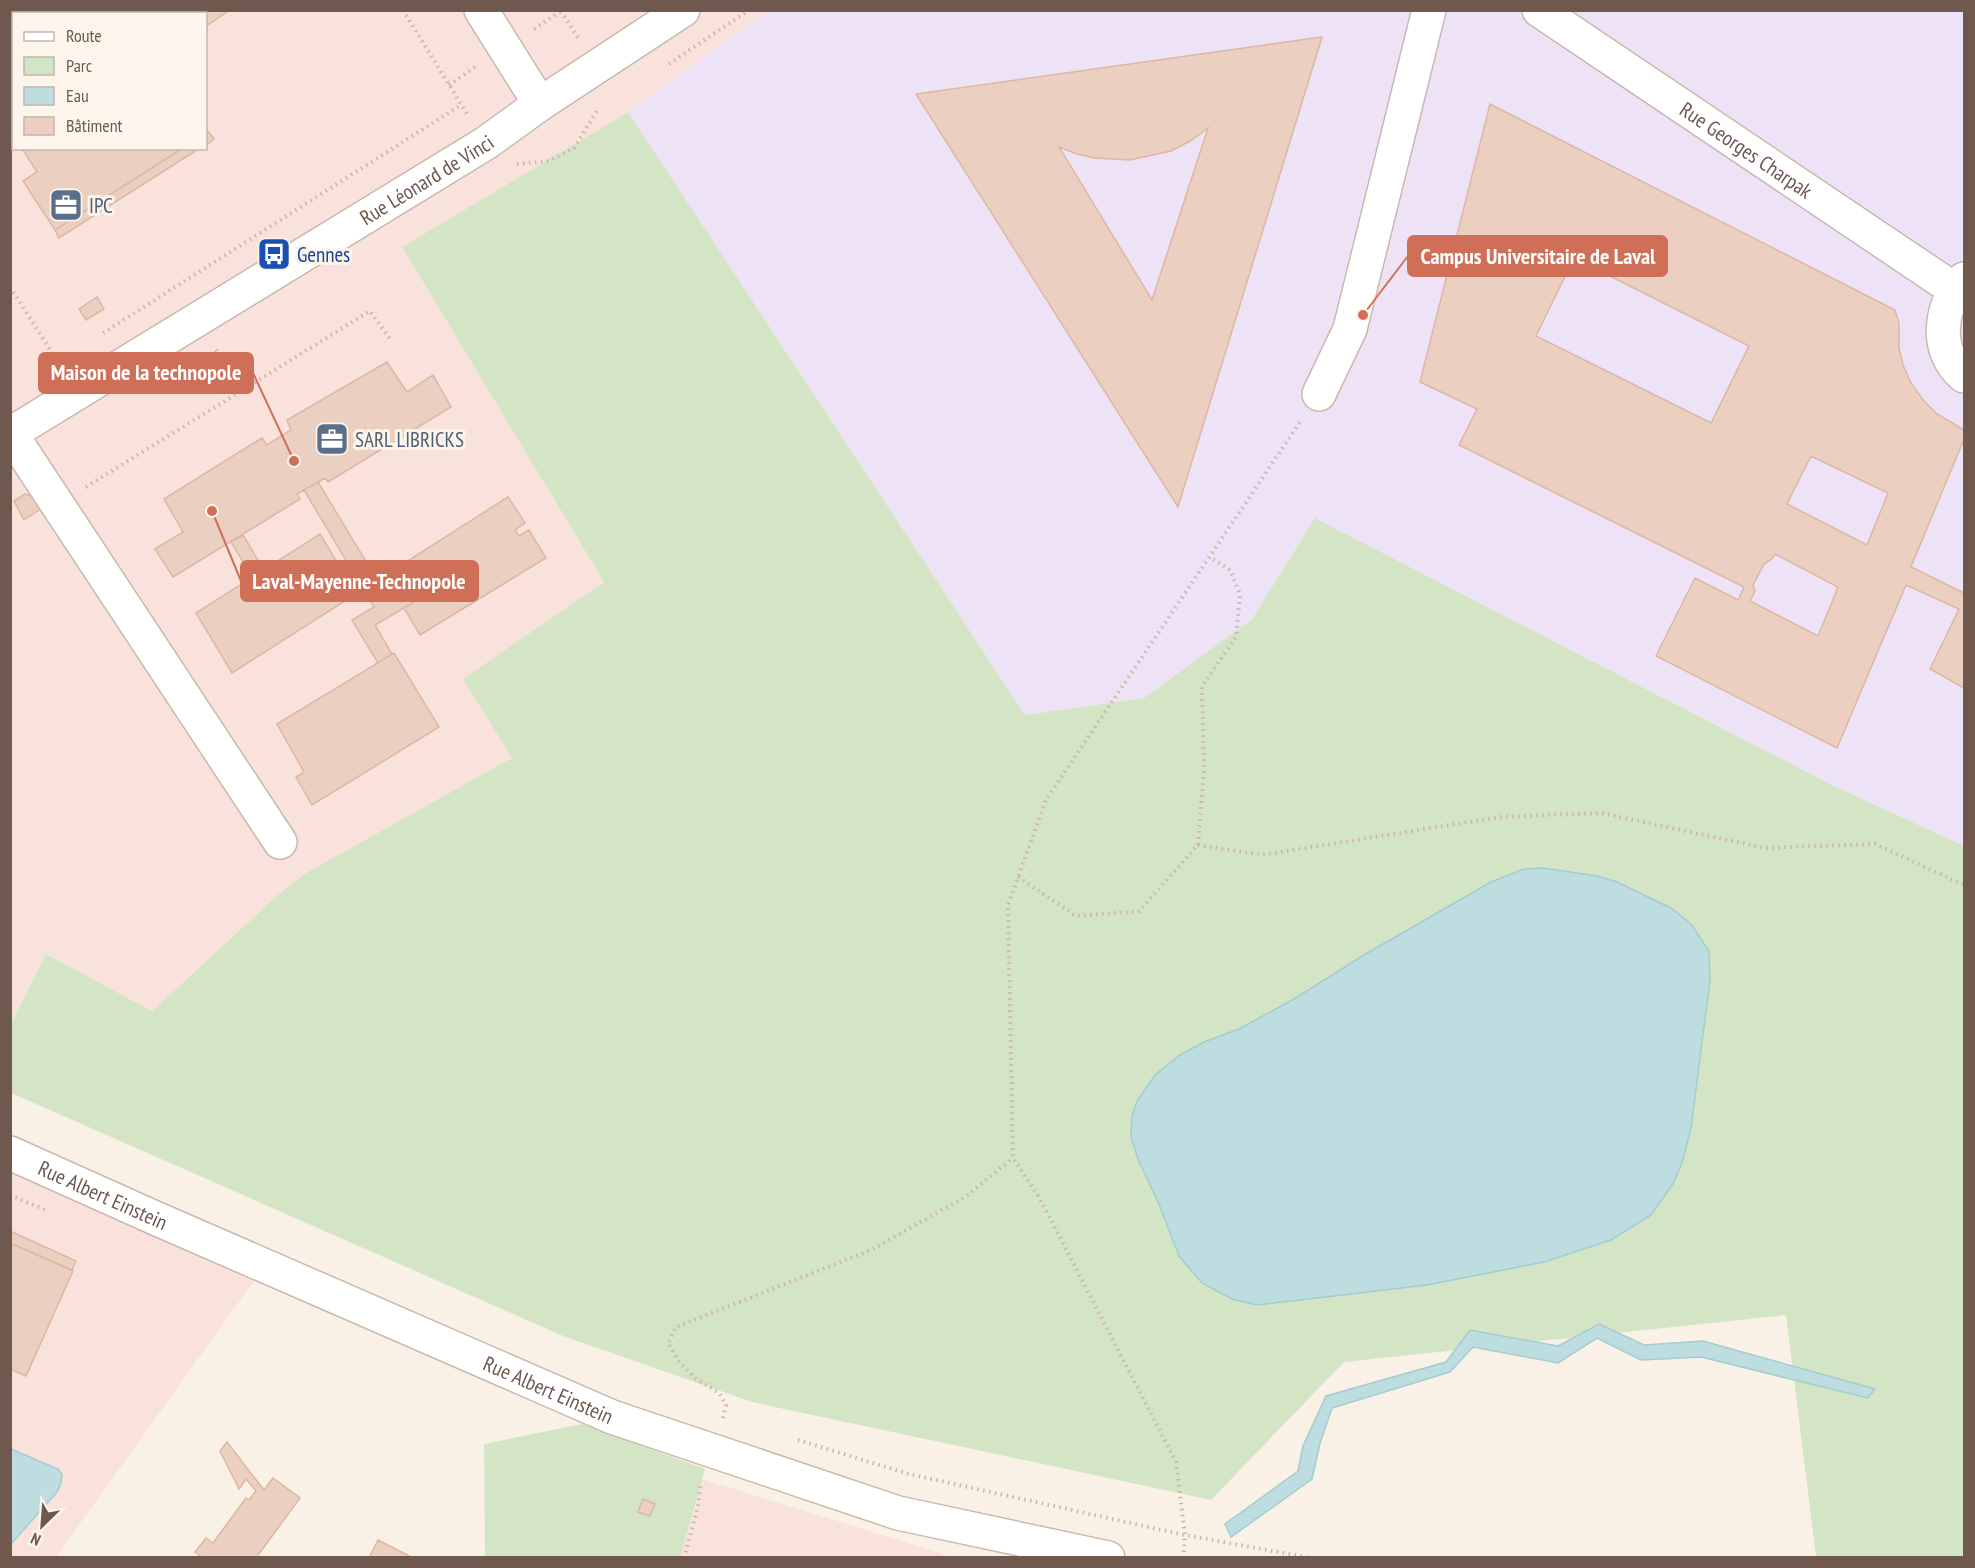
<svg xmlns="http://www.w3.org/2000/svg" width="1975" height="1568" font-family="'PT Sans Narrow',sans-serif">
<style>
.commercial{fill:#f8e2db;fill-rule:evenodd}
.education{fill:#eee2f6}
.green{fill:#d4e5c6}
.water{fill:#bddde0;stroke:#a4ccd1;stroke-width:1.5}
.building{fill:#ebd0c1;stroke:#dcb7a3;stroke-width:1.5;fill-rule:evenodd}
.lines{fill:none;stroke-linecap:round;stroke-linejoin:round}
.minor-casing{stroke:#c9b9ad;stroke-width:36}
.path{stroke:#d0b3a4;stroke-width:4;stroke-dasharray:1.5 4.5;stroke-linecap:butt}
.minor{stroke:#fff;stroke-width:33}
.labels{text-anchor:middle;dominant-baseline:central;stroke-width:6;stroke-linejoin:round;paint-order:stroke}
.street-label{font-size:21px;fill:#6f584e;stroke:#fdf5eb}
.service-label{font-size:21px;fill:#4e5e75;stroke:#fdf5eb;text-anchor:start}
.transit-label{font-size:21px;fill:#164399;stroke:#fdf5eb;text-anchor:start}
.leader{fill:none;stroke:#d06f58;stroke-width:2}
.callout-dot{fill:#d06f58;stroke:#fdf5eb;stroke-width:2}
.callout{fill:#d06f58;stroke:#d06f58;stroke-width:2}
.callout-label{font-size:22px;text-anchor:middle;font-weight:bold;fill:#fff}
</style>
<rect width="100%" height="100%" fill="#f9f1e6"/>
<path class="commercial" d="M11,11h757l-140,101 -226,135 202,335 -140,97 49,79 -207,115 -26,20 -128,118 -106,-57 -35,72zM14,14h192v134h-192z
M10,1173l246,105 -200,279h-45z
M702,1479l251,78 -274,1z"/>
<path class="education" d="M768,11h1196v835l-134,-62 -515,-266 -63,101 -108,79 -119,17 -397,-603z"/>
<path class="green" d="M628,112l397,603 119,-17 108,-79 63,-101 515,266 134,62v711h-148l-30,-242 -442,47 -133,138 -459,-98 -189,-66 -552,-243 -1,-67 36,-72 106,57 128,-118 26,-20 206,-115 -49,-79 141,-97 -202,-335z
M582,1424l123,45 -25,88h-195l-1,-113z"/>
<path class="water" d="M1543,868l54,8 20,6 54,26 20,16 18,27 1,29 -19,148 -9,35 -9,21 -22,31 -40,25 -67,22 -117,23 -170,20 -25,-6 -30,-16 -23,-27 -20,-52 -21,-45 -7,-22 1,-21 5,-15 18,-26 25,-20 24,-13 35,-13 55,-30 70,-44 127,-73 33,-13z
M1599,1324l45,21 59,-4 172,48 -7,9 -167,-41 -60,3 -44,-22 -39,25 -85,-16 -23,25 -118,36 -12,35 -8,36 -81,58 -6,-13 73,-53 5,-25 23,-50 120,-34 24,-32 88,16z
M11,1449l47,20 4,5 -1,9 -4,9 -46,52z"/>
<path class="building" d="M10,10h220l-24,16v-12h-192v134l-4,3z
M1322,37l-144,470 -262,-413zM1208,128l-56,172 -93,-153 18,7 18,4 35,2 41,-9 21,-11z
M1490,104l405,206 4,13v25l4,17 8,18 12,17 14,14 27,16v9l-53,128 53,26v95l-34,-19 29,-60 -53,-24 -69,163 -181,-92 39,-78 43,22 6,-13 -285,-142 18,-36 -57,-27zM1574,258l175,88 -38,77 -175,-87zM1811,456l77,37 -21,52 -80,-41zM1775,554l63,33 -20,49 -68,-35 5,-10 -2,-6 11,-21 8,-5z
M209,132l5,7 -8,6v-11z
M22,148h161l-128,82 -32,-49 14,-9z
M183,148h17l-141,90 -4,-8z
M97,297l7,12 -18,11 -7,-11z
M387,362l20,30 26,-17 18,32 -123,75 -3,-4 -28,16 3,5 -127,78 -18,-28 28,-17 -19,-33 98,-61 5,7 24,-15 -4,-10z
M318,482l70,116 7,-4 5,8 10,-6 4,6 -39,23 17,29 -14,9 -26,-43 22,-13 -70,-117z
M25,494l11,3 6,11 -18,12 -10,-19z
M508,497l17,26 -10,7 4,6 10,-6 17,28 -126,77 -16,-27 10,-6 -4,-6 -10,6 -16,-26z
M320,534l36,60 -124,79 -36,-60z
M243,535l21,35 -12,7 -21,-35z
M394,653l45,74 -127,78 -16,-28 8,-5 -27,-48z
M10,1231l66,30 -4,9 -62,-27z
M10,1243l63,28 -47,105 -16,-7z
M227,1442l37,48 9,-12 27,20 -44,60h-53l-8,-6 11,-14 7,5 33,-45 3,2 7,-9 -10,-12 -7,10 -19,-38z
M643,1499l12,5 -5,12 -12,-4z
M378,1540l35,18h-44z"/>
<g class="lines">
<g class="minor-casing">
<g id="minor">
<path d="M481,10l59,94"/>
<path id="s1" d="M1539,10l416,280"/>
<path d="M1964,279c-24,27 -31,71 0,97"/>
<path d="M1319,394l31,-65 79,-319"/>
<path id="s2" d="M10,434l476,-291 54,-39 143,-94"/>
<path d="M11,434l269,408"/>
<path id="s3" d="M10,1153l145,65 457,199 286,96 210,45"/>
</g>
</g>
<path class="path" d="M403,10l64,104
M561,11l17,27
M534,29l27,-18
M669,64l80,-54
M449,85l26,-18
M10,163l5,-3
M517,164l32,-3 25,-13 24,-39
M10,287l48,75
M103,333l358,-228
M216,350l28,40
M86,487l284,-176 20,28
M1198,845l64,10 238,-38 101,-4 164,35 110,-4 89,41
M1018,877l58,39 63,-5 59,-66 6,-75 -2,-84 34,-49 4,-43 -10,-24 -20,-13
M10,1195l38,16
M723,1418l3,-13 -7,-12 -24,-15 -17,-17 -10,-18 8,-16 195,-77 94,-53 48,-39
M798,1440l111,34 276,61 126,23
M684,1558l14,-51 3,-25
M1183,1558l2,-23 -9,-73 -137,-265 -26,-39 -5,-253 38,-105 254,-378"/>
<use href="#minor" class="minor"/>
</g>
<defs>
<g id="office-square" transform="scale(1.725)"><rect x="-9" y="-9" width="18" height="18" rx="4" fill="#5c6f8a" stroke="#fdf5eb"/><path d="M-6-3h4V-5.5h4V-3h4V5H-6ZM-1-4.5V-3h2v-1.5ZM-6 0V1H6V0Z" fill="#fff"/></g>
<g id="bus-square" transform="scale(1.725)"><rect x="-9" y="-9" width="18" height="18" rx="4" fill="#1a4fb4" stroke="#fdf5eb"/><path d="M-5-6H5V4H4V6H2V4H-2V6H-4V4H-5ZM-3.5-4V0h7V-4ZM-3.5 1.2v1.5H-2V1.2ZM2 1.2v1.5H3.5V1.2Z" fill="#fff"/></g>
</defs>
<g fill-rule="evenodd">
<use href="#office-square" x="66" y="205"/>
<use href="#bus-square" x="274" y="254"/>
<use href="#office-square" x="332" y="439"/>
</g>
<g class="labels">
<g class="street-label">
<text stroke="none"><textPath href="#s1" startOffset="250">Rue Georges Charpak</textPath></text>
<text stroke="none"><textPath href="#s2" startOffset="488">Rue Léonard de Vinci</textPath></text>
<text stroke="none"><textPath href="#s3" startOffset="102">Rue Albert Einstein</textPath></text>
<text stroke="none"><textPath href="#s3" startOffset="588">Rue Albert Einstein</textPath></text>
</g>
<g class="service-label">
<text x="89" y="205">IPC</text>
<text x="355" y="439">SARL LIBRICKS</text>
</g>
<g class="transit-label">
<text x="297" y="254">Gennes</text>
</g>
</g>
<path class="leader" d="M1363 315L1408 256M294 461L253 373M212 511L241 581"/>
<g class="callout-dot">
<circle cx="1363" cy="315" r="6"/>
<circle cx="294" cy="461" r="6"/>
<circle cx="212" cy="511" r="6"/>
</g>
<g class="callout">
<rect x="1408" y="236" width="259" height="40" rx="6"/>
<rect x="39" y="353" width="214" height="40" rx="6"/>
<rect x="241" y="561" width="237" height="40" rx="6"/>
</g>
<g class="callout-label">
<text x="1538" y="264">Campus Universitaire de Laval</text>
<text x="146" y="380">Maison de la technopole</text>
<text x="359" y="589">Laval-Mayenne-Technopole</text>
</g>
<rect width="1975" height="1568" fill="none" stroke="#6f584e" stroke-width="24"/>
<rect x="12" y="12" width="195" height="138" fill="#fdf5eb" stroke="#c4b6ac" stroke-width="1.5"/>
<rect x="24" y="32" width="30" height="9" fill="#ffffff" stroke="#c4b6ac" stroke-width="1.5"/>
<text x="66" y="42" font-size="18" fill="#6f584e">Route</text>
<rect x="24" y="57" width="30" height="18" fill="#d4e5c6" stroke="#c4b6ac" stroke-width="1.5"/>
<text x="66" y="72" font-size="18" fill="#6f584e">Parc</text>
<rect x="24" y="87" width="30" height="18" fill="#bddde0" stroke="#c4b6ac" stroke-width="1.5"/>
<text x="66" y="102" font-size="18" fill="#6f584e">Eau</text>
<rect x="24" y="117" width="30" height="18" fill="#ebd0c1" stroke="#c4b6ac" stroke-width="1.5"/>
<text x="66" y="132" font-size="18" fill="#6f584e">Bâtiment</text>
<g transform="translate(42 1526) rotate(205)" stroke="#fdf5eb" stroke-width="4.5" paint-order="stroke">
<path d="M0-4.5L10 22L0 15L-10 22Z" fill="#6f584e"/>
<text y="-9" font-size="16" font-weight="bold" text-anchor="middle" fill="#6f584e">N</text>
</g>
</svg>
